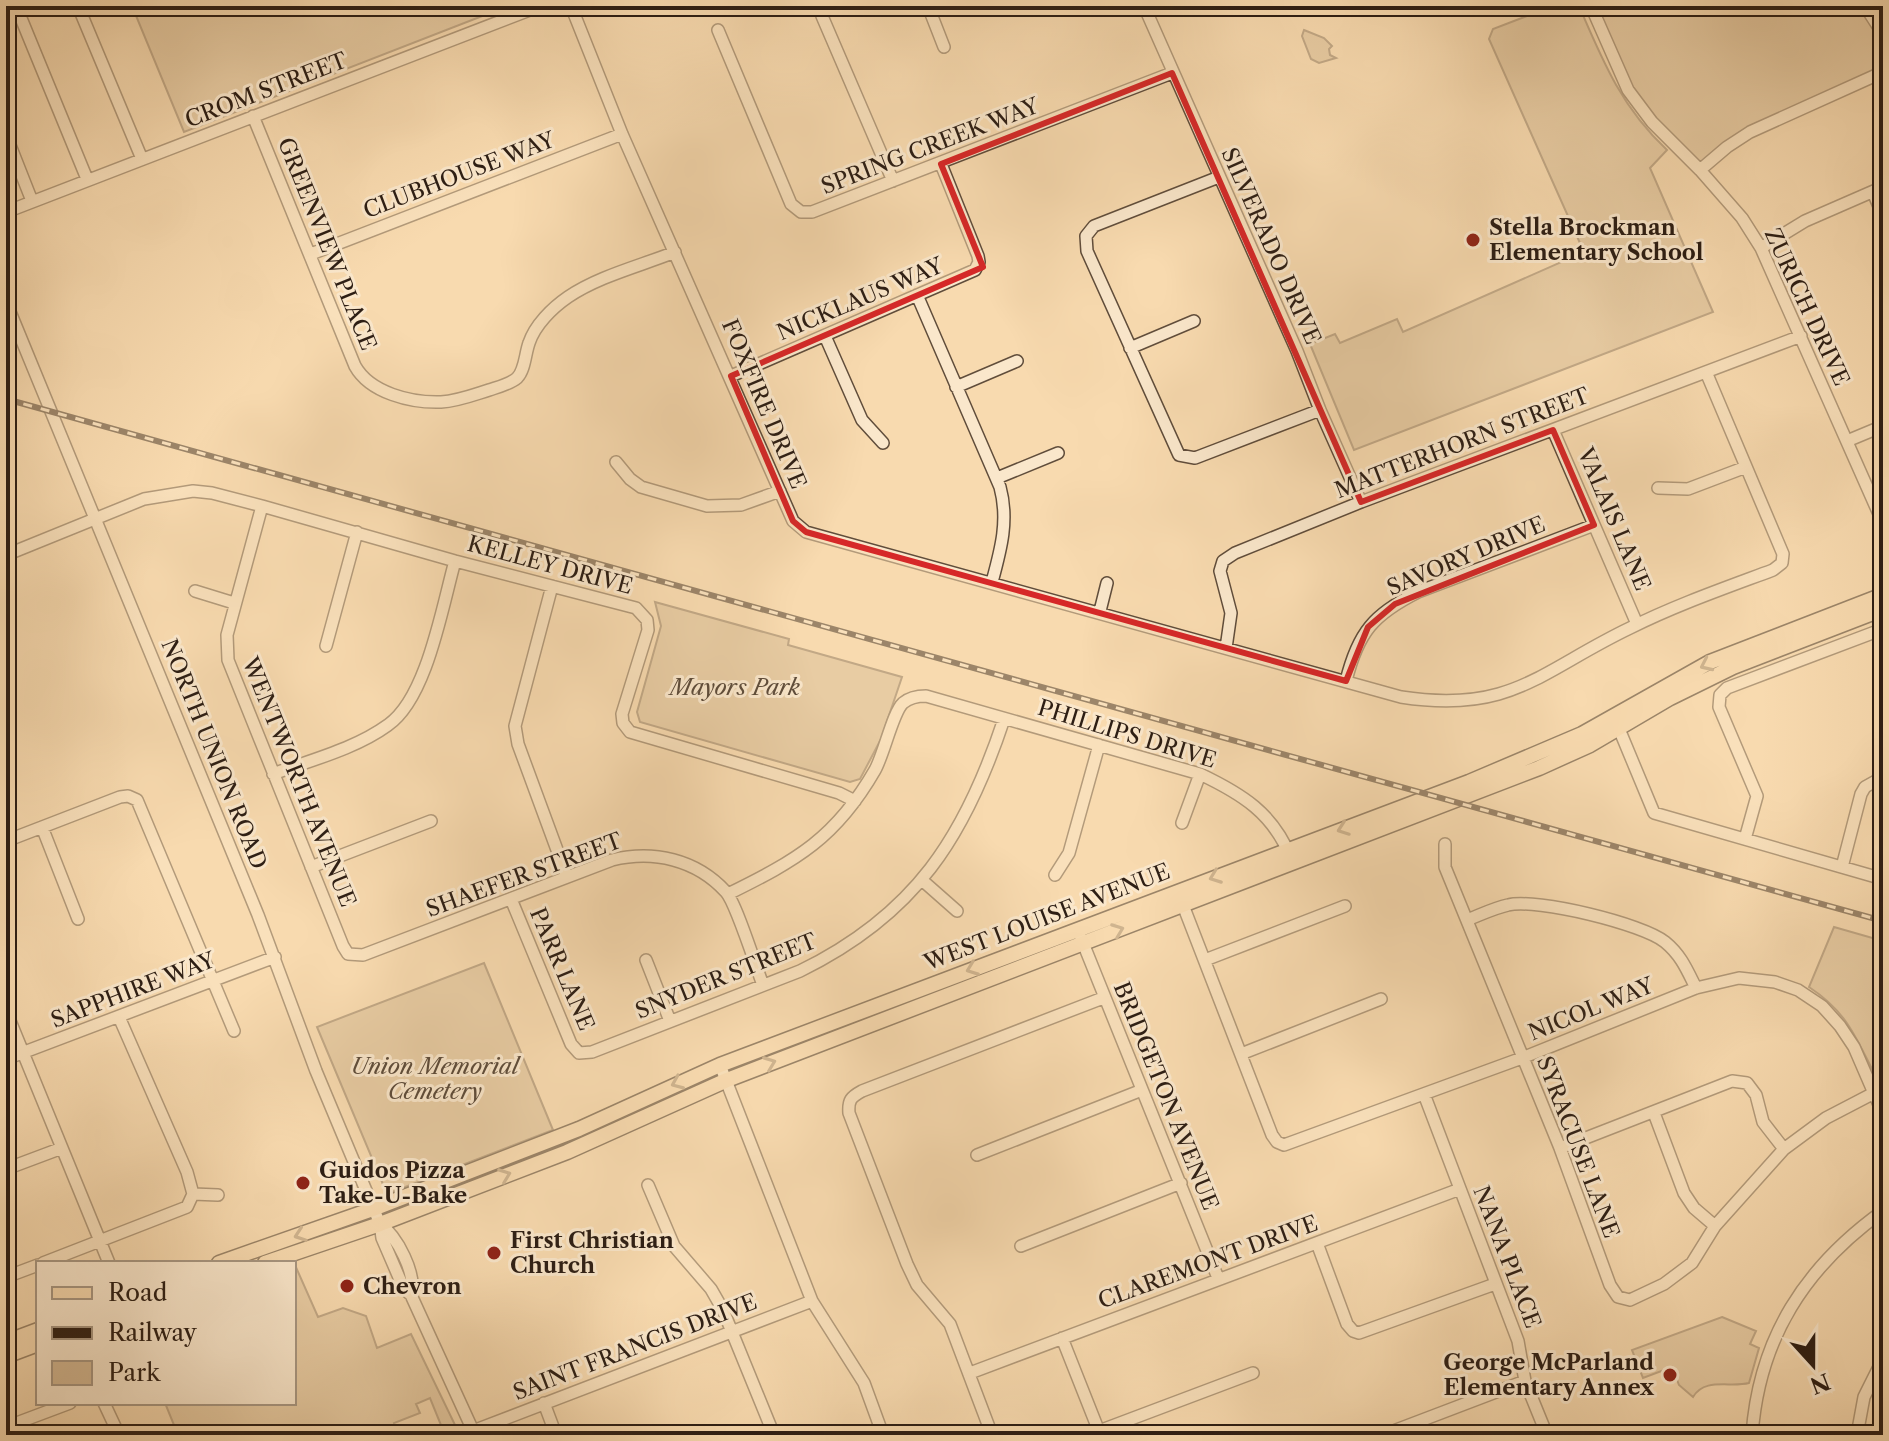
<svg xmlns="http://www.w3.org/2000/svg" width="1889" height="1441" font-family="'Libre Caslon Text',serif">
<style>
.green{fill:#d5ba95;stroke:#816c54;stroke-width:2}
.lines{fill:none;stroke-linecap:round;stroke-linejoin:round}
.minor-casing{stroke:#604d3b;stroke-width:14}
.major-casing{stroke:#2d1e14;stroke-width:17}
.minor{stroke:#fae7cb;stroke-width:11}
.major{stroke:#f8daaf;stroke-width:14}
.rail-casing{stroke:#2d1e14;stroke-width:6}
.rail{stroke:#fae7cb;stroke-width:3;stroke-dasharray:9;stroke-linecap:butt}
.oneway{stroke:#9d8569}
.marked{fill:none;stroke:#d62828;stroke-width:6;stroke-linejoin:round}
.poi-dot{fill:#8f2418;stroke:#fae7cb;stroke-width:3}
.labels{text-anchor:middle;dominant-baseline:central;stroke-width:6;stroke-linejoin:round;paint-order:stroke}
.street-label{font-size:22px;fill:#2d1e14;stroke:#fae7cb}
.poi-label{font-size:22px;font-weight:bold;fill:#2d1e14;stroke:#fae7cb;text-anchor:start}
.park-label{font-size:22px;font-style:italic;fill:#5f4d3b;stroke:#fae7cb}
</style>
<rect width="100%" height="100%" fill="#f8daaf"/>
<filter id="stains"><feTurbulence type="fractalNoise" baseFrequency=".0025" numOctaves="4"/><feColorMatrix values="0 0 0 0 .2 0 0 0 0 .09 0 0 0 0 .02 0 0 0 .5 -.17"/></filter>
<radialGradient id="worn" r=".72"><stop offset=".6" stop-color="#630" stop-opacity="0"/><stop offset="1" stop-color="#630" stop-opacity=".3"/></radialGradient>
<path class="green" d="M132,6h376l-324,126z
M1553,6h26c24,56 43,102 88,144l-17,18 63,144 -359,138 -44,-106 25,-10 5,9 57,-24 6,13 181,-80 -95,-213 4,-10z
M1591,6h274l18,28v38l-93,41 -90,57 -72,-80z
M1304,30l20,8 8,8 -3,3 1,6 6,3 -17,5 -8,-4 -9,-23z
M655,602l134,37 -1,6 114,32 -21,62 -21,40 -10,3 -210,-60 -3,-10 24,-86z
M1834,927l49,14v148c-26,-44 -29,-72 -74,-102z
M484,963l69,167 -166,64 -70,-167z
M295,1265l23,52 25,-9 23,8 11,32 34,-14 45,93 -18,8h-7l12,-5 -13,-32 -14,6 4,9 -26,10 4,12 -15,-2 -205,2 -13,-32h129z
M1722,1317l34,14 -6,13 9,4 -10,35c-19,5 -44,-6 -56,14l-14,-12 -7,-18 -29,11 -11,-28z"/>
<g class="lines">
<g class="minor-casing">
<path id="minor" d="M16,6l71,173
M78,6l64,153
M571,6l51,128 171,387 13,11 595,165c111,17 139,-26 229,-69 46,-23 95,-40 143,-58l9,-7 1,-9 -77,-182
M822,6v10l71,165
M928,6l16,41
M1037,6l2,4
M1144,6l153,345 23,59 41,92
M1591,6l37,84 24,32 48,48 42,48 19,30 122,275
M1865,6l18,28
M718,30l73,174 10,8h11l360,-139
M253,116l102,250c15,27 56,37 86,36 17,-1 32,-7 48,-12 9,-3 21,-6 28,-12 8,-8 8,-24 12,-35 6,-18 23,-35 39,-46 31,-21 72,-31 107,-45
M6,135l26,66
M1700,170l27,-23 23,-15 133,-60
M1219,177l-125,49 -8,10 1,15 92,204 16,3 125,-48
M1873,192l10,24
M6,212l534,-206
M1761,248l44,-27 78,-34
M311,254l311,-120
M917,295l83,192c9,33 1,62 -8,95
M6,302l252,613 58,156 64,153 2,14 22,51 7,6 64,140
M825,336l37,84 21,23
M1130,348l64,-27
M731,376l244,-106 4,-8 -1,-6 -37,-92
M956,387l61,-26
M1553,430l84,194
M1847,441l36,-15
M616,462l14,17 11,8 66,19 34,-1 39,-14
M997,478l61,-25
M1658,488l30,1 58,-22
M262,506l-35,129 1,25 115,286 5,8 15,1 249,-95c41,-10 84,-1 114,32 10,11 30,75 37,93
M6,555l138,-56 49,-8 19,2 50,13 193,55 181,47 11,12 1,10 -26,84 1,9 7,9 209,61 16,8
M552,586l-37,140 3,18 49,133
M195,591l39,12
M1100,611l7,-28
M326,646l31,-114
M1226,648l5,-35 -11,-42 3,-10 12,-8 126,-51 440,-166
M1346,681c12,-49 28,-67 72,-89l176,-67
M1617,724l37,89 229,66
M273,774c38,-14 82,-25 115,-49 39,-27 54,-118 67,-164
M1182,823l18,-49
M42,827l36,92
M1745,839l12,-43 -38,-89 1,-12 7,-7 156,-59
M6,841l114,-44 8,-1 9,4 97,231
M1445,844v23l115,281 50,137 8,12 12,3 34,-16 28,-21 23,-37 69,-77 42,-31 48,-25
M311,867l120,-46
M1842,867l19,-73 4,-7 18,-10
M1055,875l14,-22 30,-108
M923,881l34,30
M728,894c69,-34 108,-56 147,-124 9,-16 18,-58 28,-67 7,-6 15,-7 23,-7l274,78c42,20 73,39 91,84
M511,899l60,145 8,9 13,-1 208,-81c115,-56 165,-134 204,-252
M1181,900l91,235 5,7 7,3 238,-87 174,-70 43,-10 36,4 23,8 24,16 18,20 14,21 29,67
M1467,920c13,-5 27,-12 41,-15 29,-7 135,19 157,37 16,13 22,28 31,46
M1081,938l137,340
M646,960l24,61
M1205,960l140,-54
M6,1011l103,252
M119,1017l68,155 6,22
M1241,1054l140,-55
M6,1059l269,-102
M720,1065l92,236 52,82 19,52
M1424,1094l94,247 7,40 22,54
M1654,1113l30,80 10,15 21,18
M1560,1148l172,-67 15,2 9,12 7,27 21,27
M977,1155l165,-65
M6,1169l56,-21
M648,1185l26,61 37,43 12,21 51,125
M193,1194l25,1
M380,1224c17,12 37,50 31,71
M1317,1243l30,81 6,7 6,2 136,-49
M1021,1246l160,-63
M43,1263l144,-56 6,-13
M6,1277l32,-12
M1062,1338l38,96
M970,1373l490,-184
M104,1403l15,32
M544,1403l12,32
M6,1427l64,-24
M473,1431l339,-130
M1099,1431l154,-58
M992,1435l-42,-111 -33,-39 -10,-21 -58,-151c-1,-13 2,-16 13,-22l241,-93
M1383,1435l142,-54
M1752,1435c7,-97 53,-168 131,-224
M1857,1435l7,-38 19,-38"/>
</g>
<g class="major-casing">
<path id="major" d="M219,1263l154,-54 206,-80 141,-64 749,-283 113,-48 128,-72 173,-67
M265,1263l115,-39 187,-72 160,-72 812,-312 51,-23 80,-47 63,-31 150,-58
M6,1342l32,-12
M6,1356l32,-12"/>
</g>
<use href="#minor" class="minor"/>
<use href="#major" class="major"/>
<g class="rail-casing">
<path id="rail" d="M6,399l1877,522"/>
</g>
<use href="#rail" class="rail"/>
</g>
<defs><path id="oneway-chevron" d="M-2-3.5L2.5 0L-2 3.5" fill="none" stroke-width="1.6" stroke-linecap="round" stroke-linejoin="round" transform="scale(2)"/></defs>
<g class="oneway">
<use href="#oneway-chevron" transform="translate(1706 665) rotate(155)"/>
<use href="#oneway-chevron" transform="translate(1343 829) rotate(160)"/>
<use href="#oneway-chevron" transform="translate(1215 877) rotate(159)"/>
<use href="#oneway-chevron" transform="translate(1118 930) rotate(-21)"/>
<use href="#oneway-chevron" transform="translate(972 969) rotate(159)"/>
<use href="#oneway-chevron" transform="translate(770 1063) rotate(-21)"/>
<use href="#oneway-chevron" transform="translate(677 1083) rotate(157)"/>
<use href="#oneway-chevron" transform="translate(505 1175) rotate(-21)"/>
<use href="#oneway-chevron" transform="translate(300 1235) rotate(161)"/>
</g>
<path d="M0 0H1889V1441H0ZM1172,73l189,429 192,-72 41,95 -199,79 -27,23 -22,54 -540,-149 -13,-11 -62,-145 252,-109 -42,-103z" fill="#f8daaf" fill-opacity=".55" fill-rule="evenodd"/>
<path class="marked" d="M1172,73l189,429 192,-72 41,95 -199,79 -27,23 -22,54 -540,-149 -13,-11 -62,-145 252,-109 -42,-103z"/>
<g class="poi-dot">
<circle cx="1473" cy="240" r="8"/>
<circle cx="303" cy="1183" r="8"/>
<circle cx="494" cy="1253" r="8"/>
<circle cx="347" cy="1286" r="8"/>
<circle cx="1670" cy="1375" r="8"/>
</g>
<g class="labels">
<g class="street-label">
<text transform="translate(266 90) rotate(-21)">CROM STREET</text>
<text transform="translate(930 146) rotate(-21)">SPRING CREEK WAY</text>
<text transform="translate(459 175) rotate(-21)">CLUBHOUSE WAY</text>
<text transform="translate(327 244) rotate(68)">GREENVIEW PLACE</text>
<text transform="translate(1271 246) rotate(66)">SILVERADO DRIVE</text>
<text transform="translate(860 299) rotate(-23)">NICKLAUS WAY</text>
<text transform="translate(1807 307) rotate(65)">ZURICH DRIVE</text>
<text transform="translate(764 404) rotate(67)">FOXFIRE DRIVE</text>
<text transform="translate(1462 443) rotate(-21)">MATTERHORN STREET</text>
<text transform="translate(1614 519) rotate(67)">VALAIS LANE</text>
<text transform="translate(1466 556) rotate(-23)">SAVORY DRIVE</text>
<text transform="translate(550 565) rotate(15)">KELLEY DRIVE</text>
<text transform="translate(1127 734) rotate(17)">PHILLIPS DRIVE</text>
<text transform="translate(214 754) rotate(68)">NORTH UNION ROAD</text>
<text transform="translate(299 782) rotate(68)">WENTWORTH AVENUE</text>
<text transform="translate(524 875) rotate(-20)">SHAEFER STREET</text>
<text transform="translate(1047 917) rotate(-21)">WEST LOUISE AVENUE</text>
<text transform="translate(562 969) rotate(67)">PARR LANE</text>
<text transform="translate(726 976) rotate(-22)">SNYDER STREET</text>
<text transform="translate(133 990) rotate(-21)">SAPPHIRE WAY</text>
<text transform="translate(1591 1009) rotate(-22)">NICOL WAY</text>
<text transform="translate(1166 1096) rotate(68)">BRIDGETON AVENUE</text>
<text transform="translate(1578 1147) rotate(69)">SYRACUSE LANE</text>
<text transform="translate(1507 1257) rotate(69)">NANA PLACE</text>
<text transform="translate(1208 1262) rotate(-20)">CLAREMONT DRIVE</text>
<text transform="translate(635 1347) rotate(-21)">SAINT FRANCIS DRIVE</text>
</g>
<g class="poi-label">
<text x="1489" y="227">Stella Brockman<tspan x="1489" dy="25">Elementary School</tspan></text>
<text x="319" y="1170">Guidos Pizza<tspan x="319" dy="25">Take-U-Bake</tspan></text>
<text x="510" y="1240">First Christian<tspan x="510" dy="25">Church</tspan></text>
<text x="363" y="1286">Chevron</text>
<text x="1654" y="1362" text-anchor="end">George McParland<tspan x="1654" dy="25">Elementary Annex</tspan></text>
</g>
<g class="park-label">
<text x="735" y="687">Mayors Park</text>
<text x="435" y="1066">Union Memorial<tspan x="435" dy="25">Cemetery</tspan></text>
</g>
</g>
<rect width="1889" height="1441" fill="none" stroke="#f8daaf" stroke-width="32"/>
<rect x="8" y="8" width="1873" height="1425" fill="none" stroke="#2d1e14" stroke-width="4"/>
<rect x="16" y="16" width="1857" height="1409" fill="none" stroke="#2d1e14" stroke-width="2"/>
<rect x="36" y="1261" width="260" height="144" fill="#fae7cb" stroke="#a89782" stroke-width="2"/>
<rect x="52" y="1287" width="40" height="12" fill="#f8daaf" stroke="#a89782" stroke-width="2"/>
<text x="108" y="1301" font-size="24" fill="#2d1e14">Road</text>
<rect x="52" y="1327" width="40" height="12" fill="#2d1e14" stroke="#a89782" stroke-width="2"/>
<text x="108" y="1341" font-size="24" fill="#2d1e14">Railway</text>
<rect x="52" y="1361" width="40" height="24" fill="#d5ba95" stroke="#a89782" stroke-width="2"/>
<text x="108" y="1381" font-size="24" fill="#2d1e14">Park</text>
<g transform="translate(1813 1365) rotate(159)" stroke="#fae7cb" stroke-width="6" paint-order="stroke">
<path d="M0-6L14 30L0 20L-14 30Z" fill="#2d1e14"/>
<text y="-12" font-size="22" font-weight="bold" text-anchor="middle" fill="#2d1e14">N</text>
</g>
<rect width="100%" height="100%" filter="url(#stains)"/>
<rect width="100%" height="100%" fill="url(#worn)"/>
</svg>
